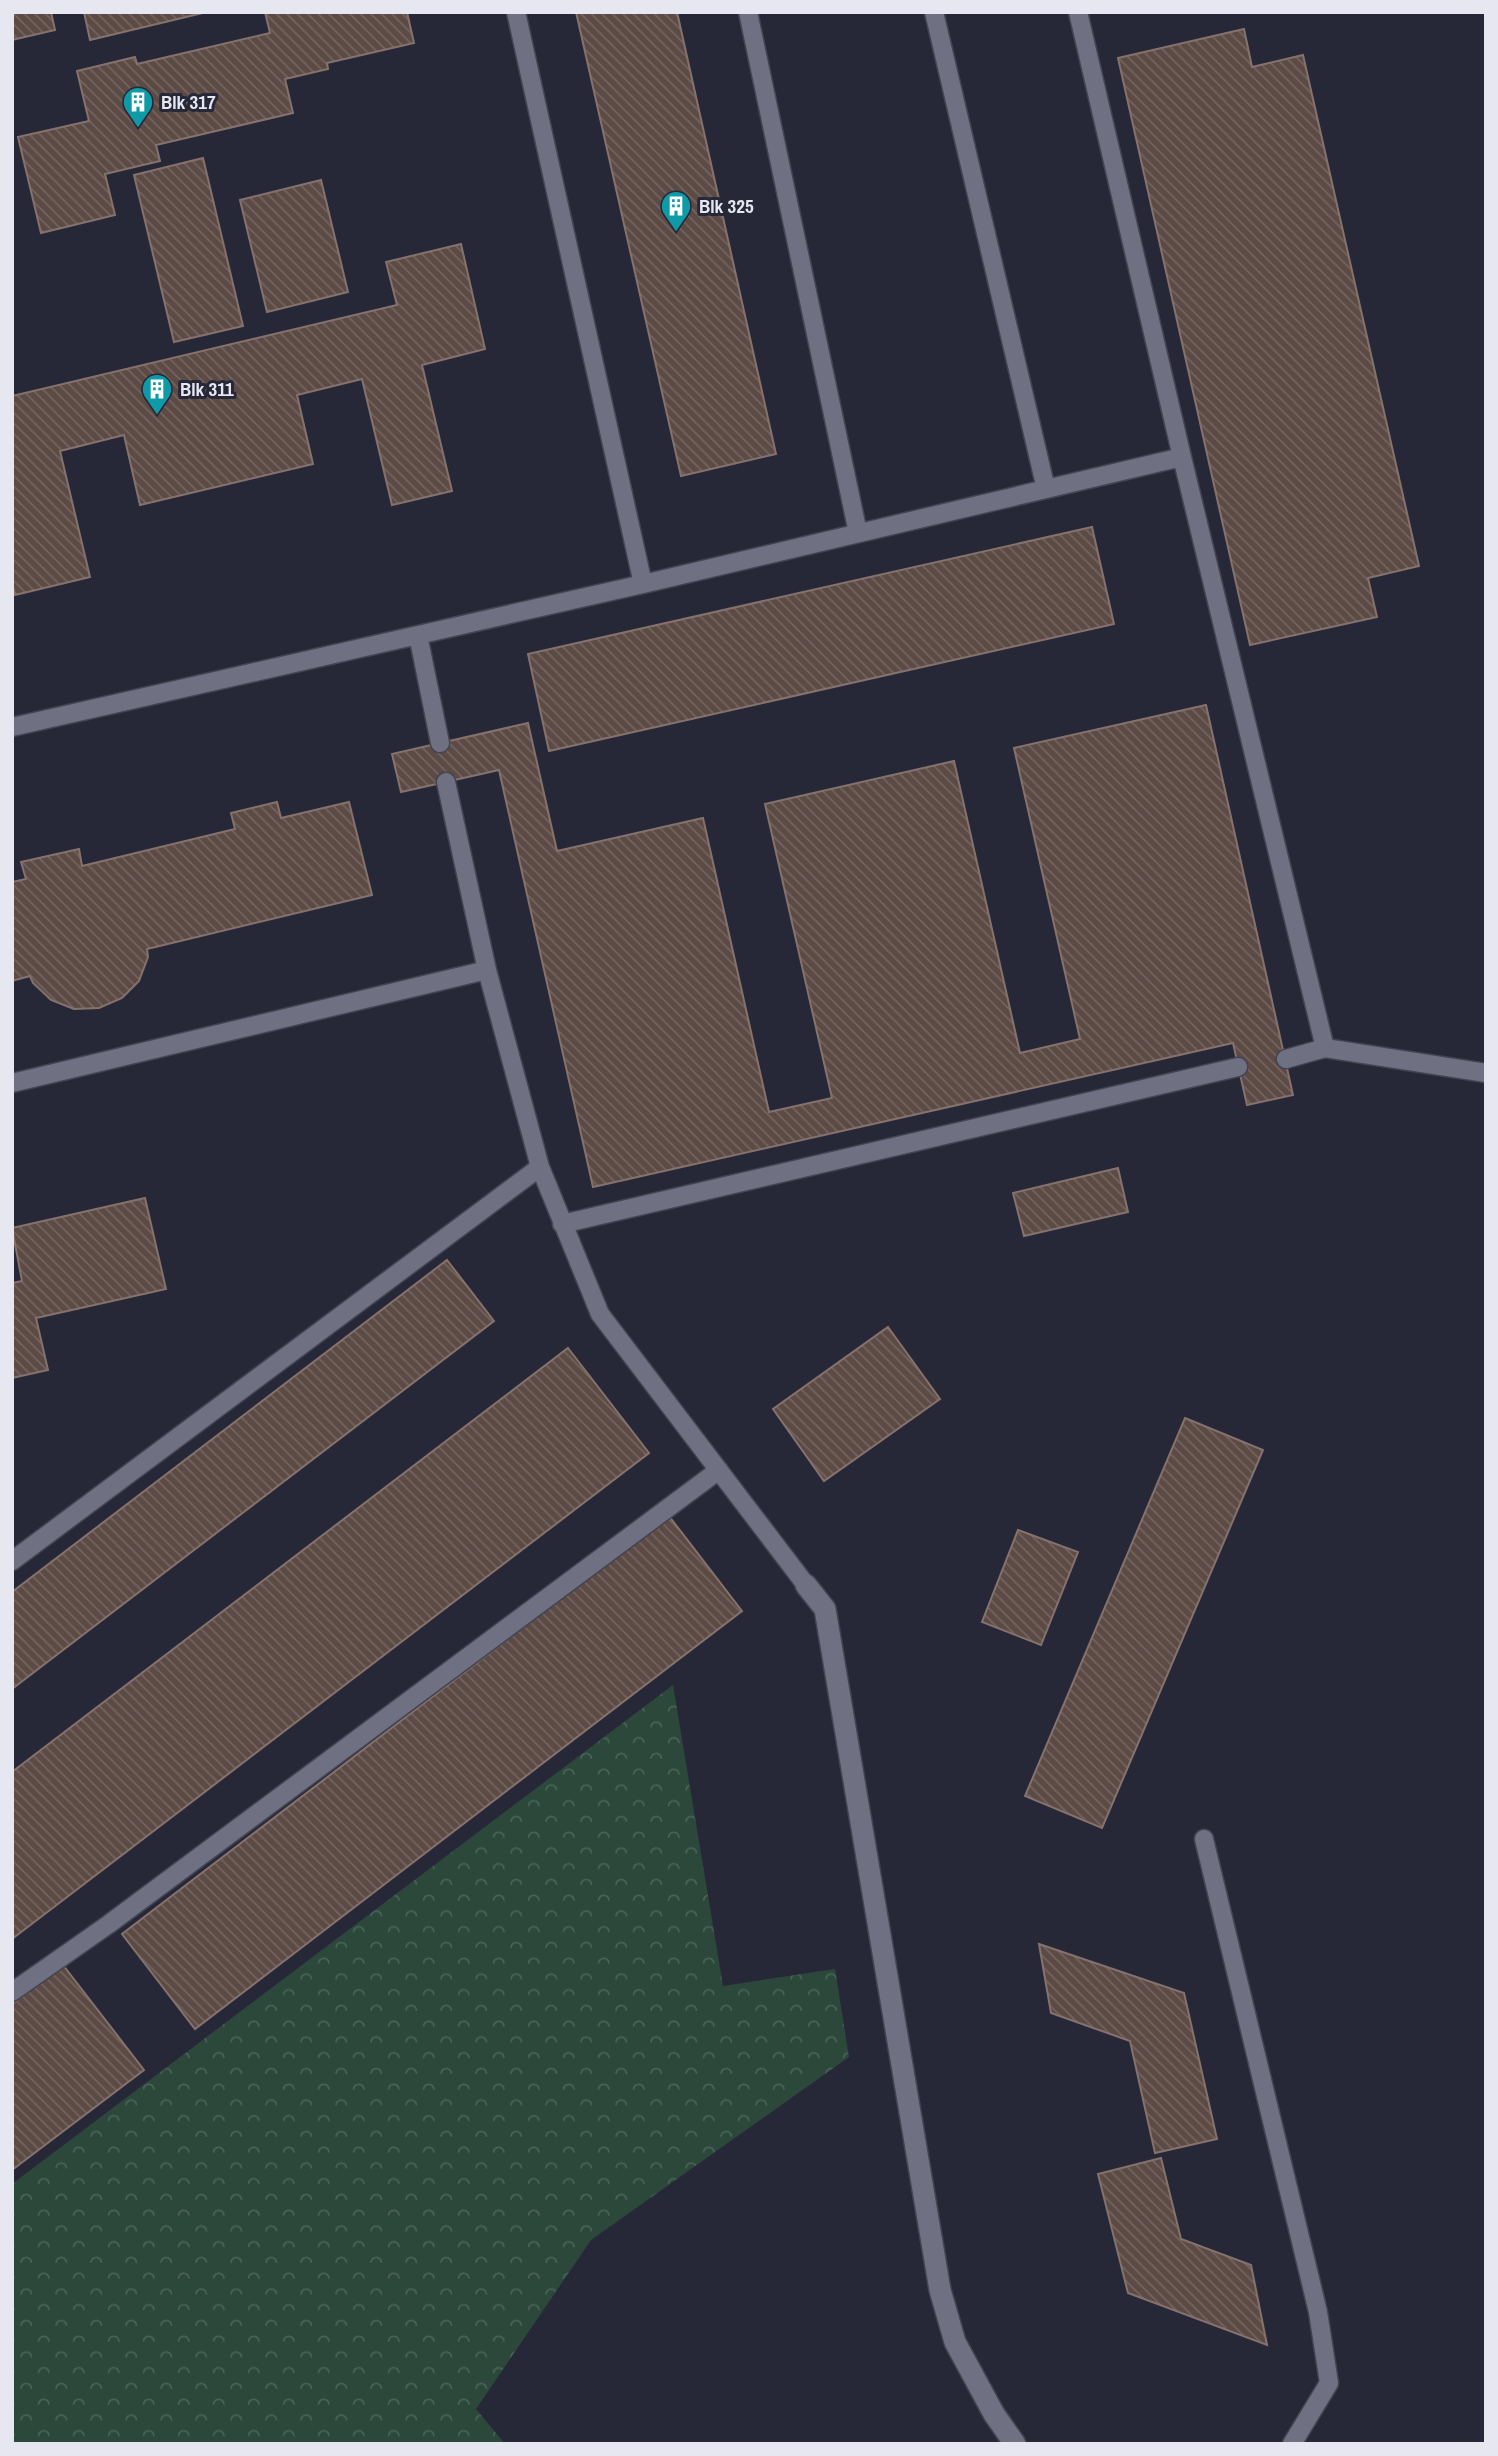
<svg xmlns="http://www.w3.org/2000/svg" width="1498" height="2456" font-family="'Archivo Narrow',sans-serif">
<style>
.forest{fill:url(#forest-crowns)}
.building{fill:url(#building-back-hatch);stroke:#86726d;stroke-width:2}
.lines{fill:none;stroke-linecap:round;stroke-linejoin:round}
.lane-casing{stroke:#434451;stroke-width:21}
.street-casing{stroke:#434451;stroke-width:24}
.lane{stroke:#6f7182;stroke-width:18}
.street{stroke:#6f7182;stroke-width:21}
.labels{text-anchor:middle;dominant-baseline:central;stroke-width:6;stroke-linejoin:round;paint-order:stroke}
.poi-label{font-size:19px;font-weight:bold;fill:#e6e7f1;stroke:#272837;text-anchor:start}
</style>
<defs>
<pattern id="forest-crowns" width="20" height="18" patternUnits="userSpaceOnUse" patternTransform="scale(1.75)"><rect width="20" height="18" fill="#2b483b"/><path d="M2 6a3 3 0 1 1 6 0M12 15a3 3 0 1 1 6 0" fill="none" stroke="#4a6258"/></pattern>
<pattern id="building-back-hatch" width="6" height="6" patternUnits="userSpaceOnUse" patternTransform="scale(1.75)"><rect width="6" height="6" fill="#5c4a44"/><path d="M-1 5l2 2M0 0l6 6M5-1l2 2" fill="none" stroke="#73645f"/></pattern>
</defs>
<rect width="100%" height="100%" fill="#272837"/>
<path class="forest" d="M673,1685l50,301 112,-17 14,88 -258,183 -115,169 29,35h-493v-260z"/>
<path class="building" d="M12,12h39l4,18 -43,10z
M84,12h119v1l-113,27z
M265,12h142l7,31 -87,20 1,6 -43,10 8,34 -137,32 4,16 -55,13 10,41 -74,18 -23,-96 71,-16 -12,-50 58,-14 2,7 133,-31z
M576,12h101l99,442 -95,22z
M1244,29l8,38 51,-12 116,511 -51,12 9,39 -127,28 -132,-587z
M203,158l40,168 -69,16 -40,-167z
M321,180l27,112 -81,20 -27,-112z
M461,244l24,105 -63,16 30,126 -60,14 -30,-126 -65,16 16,69 -173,41 -16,-70 -64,16 30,126 -75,18 -3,-13v-186l385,-91 -11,-43z
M1092,527l22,97 -565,127 -21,-97z
M1206,705l87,390 -46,10 -14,-62 -640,144 -94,-417 -98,22 -9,-38 136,-31 29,128 146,-33 66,294 63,-14 -67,-294 189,-43 66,292 60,-14 -66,-291z
M277,802l4,16 68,-16 23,93 -225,54 1,8 -9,24 -17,17 -23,10 -25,1 -23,-9 -18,-17 -3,-7 -18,5v-99l14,-3 -5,-17 58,-13 3,17 153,-37 -4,-16z
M1118,1168l10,44 -104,24 -11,-43z
M145,1198l21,91 -130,29 12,52 -36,8v-95l10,-2 -10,-53z
M447,1260l47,61 -482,368v-97z
M888,1327l52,72 -116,82 -51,-72z
M568,1348l81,105 -637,486v-167z
M1185,1418l78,32 -161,378 -77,-32z
M669,1516l73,95 -547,418 -73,-95z
M1018,1530l60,22 -37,93 -59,-23z
M1039,1944l145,49 33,146 -62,14 -25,-112 -79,-28z
M63,1965l81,105 -132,100v-166z
M1161,2158l20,81 70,26 16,80 -139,-52 -30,-119z"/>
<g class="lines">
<g class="lane-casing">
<path id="lane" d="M516,12l127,572
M748,12l110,521
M934,12l112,477
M1078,12l104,445 143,591
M418,635l22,108
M12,727l631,-143 539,-127
M446,782l41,188 53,197 60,147 206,271
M1286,1059l39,-11 161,25
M12,1083l475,-113
M562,1224l676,-157
M12,1561l528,-394
M1204,1839l114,473 11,71 -37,61
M12,1992l97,-68 610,-454"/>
</g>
<g class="street-casing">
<path id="street" d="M806,1585l19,24 115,681 15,52 39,72 21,30"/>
</g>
<use href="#lane" class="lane"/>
<use href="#street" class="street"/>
</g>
<defs>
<g id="building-pin" transform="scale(1.575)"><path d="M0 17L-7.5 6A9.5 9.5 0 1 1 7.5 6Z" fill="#0f9aa8" stroke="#272837"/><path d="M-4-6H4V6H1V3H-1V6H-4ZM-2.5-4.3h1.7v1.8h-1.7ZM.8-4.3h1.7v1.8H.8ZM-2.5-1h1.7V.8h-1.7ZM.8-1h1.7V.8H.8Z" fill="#fff"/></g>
</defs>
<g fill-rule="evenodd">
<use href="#building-pin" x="138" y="102"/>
<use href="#building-pin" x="676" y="206"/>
<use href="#building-pin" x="157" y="389"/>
</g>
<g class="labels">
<g class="poi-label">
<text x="161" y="102">Blk 317</text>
<text x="699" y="206">Blk 325</text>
<text x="180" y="389">Blk 311</text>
</g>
</g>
<rect width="1498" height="2456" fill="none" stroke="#e6e7f1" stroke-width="28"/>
</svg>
